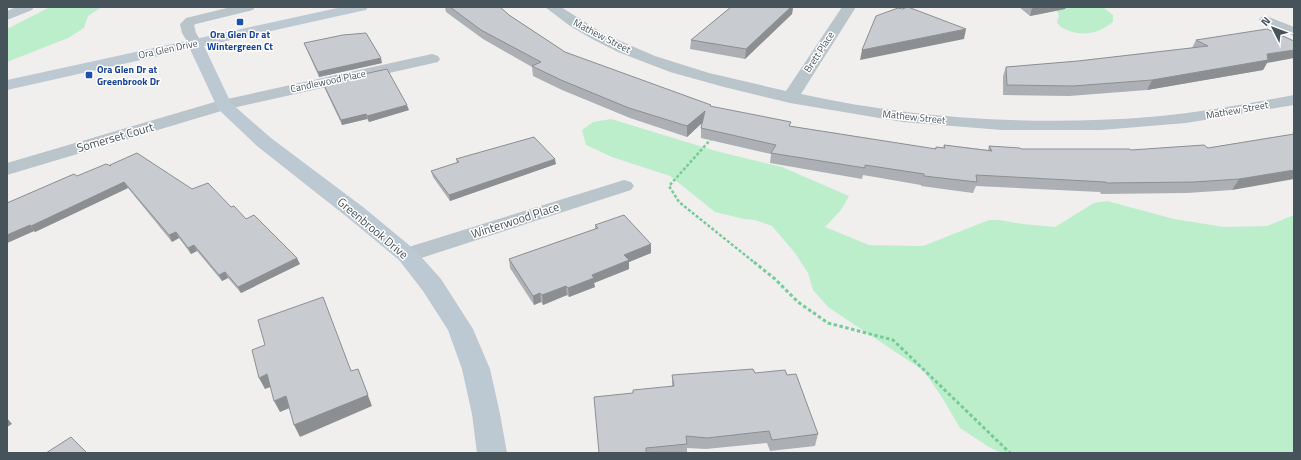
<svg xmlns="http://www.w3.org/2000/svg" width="1301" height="460" font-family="'Titillium Web',sans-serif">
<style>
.green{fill:#bdeecb}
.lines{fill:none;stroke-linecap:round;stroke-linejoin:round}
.path-far1{stroke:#75cc99;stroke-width:2.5;stroke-dasharray:3 2;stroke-linecap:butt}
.path{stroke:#75cc99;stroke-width:3;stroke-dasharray:3.5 2.5;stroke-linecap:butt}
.street{fill:#bac4cb;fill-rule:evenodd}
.secondary{fill:#bcc8d2;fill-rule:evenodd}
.wall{fill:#acafb4}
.shaded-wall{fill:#8c8f92}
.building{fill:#c8ccd1;stroke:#8c8f92}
.transit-dot{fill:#1a4fb4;stroke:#fff;stroke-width:1.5}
.labels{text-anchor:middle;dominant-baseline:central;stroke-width:3;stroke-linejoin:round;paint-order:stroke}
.far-transit-label{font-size:10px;font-weight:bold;fill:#164399;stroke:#fff}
.far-street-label{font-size:10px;fill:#46535b;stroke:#fff}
.street-label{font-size:12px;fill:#46535b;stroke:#fff}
</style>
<rect width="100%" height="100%" fill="#f1eeee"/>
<path class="green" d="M50,7h52l-14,9 -4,12 -16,10 -61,24v-33z
M1056,7h47l10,8v7c-14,11 -29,15 -46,8 -5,-2 -7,-3 -10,-8l2,-6z
M611,119l105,32 66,16 67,29 -8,14 -16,17 44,18 54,1 66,-26h10l24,4 32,3 39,-24 13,-2 67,18 50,8 43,-1 27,-11v238h-293l-12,-6 -29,-19 -17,-29 -19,-28 -96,-64 -15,-17 -5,-17 -13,-20 -23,-27 -17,-6 -11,-1 -29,-7 -45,-36 -58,-19 -26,-12 -4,-15 11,-8z"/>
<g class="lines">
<path class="path-far1" d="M712,138l-43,48 10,16 76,61"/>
<path class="path" d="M754,262l21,17 23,23 30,21 65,17 117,113"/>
<path class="street" d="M16,7h18l-2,3 -25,10v-9z
M231,7h24l-2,3 -57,14 -2,1 2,8 6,10 -2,3 -5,1 -5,-1 -8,-13 -2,-9 6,-6z
M545,7h16l43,27 51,22 54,17 77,18 56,-84h14l-55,87c114,25 233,32 349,23 49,-4 96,-13 144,-22v10l-108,18 -85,7h-99l-99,-8 -113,-19 -66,-16 -54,-15 -52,-20 -24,-12 -24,-14z
M1266,16l28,11v9l-33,-13 -2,-3 2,-3z
M432,54l6,2 2,3 -2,3 -210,47 -221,66v-12l211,-62z
M624,180l7,2 3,4 -3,4 -216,70 -8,3 -8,-3 -3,-5 3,-5z"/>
<path class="secondary" d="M342,7h26l-2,3 -5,1 -157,35 27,57 40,35 92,69 52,43 26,29 32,50 17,40 10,45 7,39h-30l-5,-39 -10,-45 -14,-39 -25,-39 -24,-31 -52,-43 -90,-71 -39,-37 -28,-60 -183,41v-10z"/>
</g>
<path class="wall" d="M445,7h55l9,8 56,37 146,55 79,19 145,23 1,-2 7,1 1,-3 44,5 1,-4 32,3 110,1 77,-2 86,-14 -62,56 -45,3 -86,1 -1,-2 -124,-6 -3,7 -52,-7v-1l-58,-10 -1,4 -92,-16 1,-9 -70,-16v-10l1,-5 -15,14 -57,-19 -68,-28 -29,-14 -1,-9 -49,-28 -37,-27z
M731,7h62l-1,7 -47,45 -55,-10 1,-9z
M1019,7h47l-1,2 -35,7z
M1196,40l71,23 -4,7 -116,20 -78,6 -66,-1v-19l3,-9 72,-6 114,-13z
M304,43l78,20 -63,14 -13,-29z
M323,83l86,27 -40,12 -2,-3 -25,6 -17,-36z
M456,159l100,5 -106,37 -17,-24 -2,-6 26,-8z
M110,166l82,23 39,18 15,12 54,45 -59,29 -13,-15 -6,3 -25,-30 -6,3 -12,-16 -7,4 -44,-54 -93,44 -1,-1 -27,12v-40l70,-27z
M595,225l56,19v9l-22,9v7l-35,14 1,4 -26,10 -2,-2 -24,10 -2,-3 -7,3 -24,-37 -1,-9 86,-30z
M755,373l32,2 31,59 -3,12 -45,5 -3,-8 -61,6 -19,-1v5h-88l34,-60 39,-7v-11z"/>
<path class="shaded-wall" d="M786,7h7l-1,7 -47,45 1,-10z
M1037,7h29l-1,2 -35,7 2,-8z
M966,29l-2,10 -104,21 2,-10z
M1294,50v8l-27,5 -4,7 -116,20 5,-10 115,-26z
M381,58l1,5 -63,14 -1,-5z
M407,105l2,5 -40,12 -2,-6z
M705,111l-1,10 -17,16v-11z
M366,114l1,5 -25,6 -1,-5z
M555,159l1,5 -106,37 -1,-6z
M1294,170v9l-62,11 7,-11z
M124,182l4,6 -93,44 -4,-6z
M30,225l4,6 -27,12v-8z
M176,232l3,6 -7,4 -3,-7z
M651,244v9l-22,9v7l-35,14 1,4 -26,10 -1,-9 24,-13 32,-20z
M194,245l3,6 -6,3 -3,-6z
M297,258l3,6 -59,29 -3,-6z
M225,272l3,6 -6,3 -3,-6z
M566,286l1,9 -24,10 -1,-10z
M540,293l1,9 -7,3 -1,-9z
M358,369l14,37 -72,31 -6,-12z
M267,374l6,12 -8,3 -6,-11z
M286,396l6,11 -12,5 -6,-11z
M7,418l5,6 -5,3z"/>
<path class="building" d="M450,7h50l9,8 56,37 146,53 -1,1 81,16 -2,4 147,23v-2l9,1 -1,-3 48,6 -3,-5 31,2 1,1h108l2,1 73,-5 4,3 86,-14v36l-55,9 -45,3 -87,1 -2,-1 -129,-7 1,7 -53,-6v-2l-59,-9v3l-94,-15 5,-8 -75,-17 4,-17 -18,15 -58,-18 -68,-28 -29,-14 9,-4 -60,-32z
M731,7h60l-45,42 -55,-9z
M908,7l58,22 -104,21 14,-34 22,-8 4,1z
M1267,29l27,12v9l-27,4 1,6 -116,20 -79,6 -66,-1 -1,-18 72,-6 130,-15 -12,-6z
M366,33l15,25 -63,14 -14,-29 39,-8z
M387,69l20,36 -40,11 -1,-2 -25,6 -18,-37z
M534,137l21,22 -106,36 -18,-24 28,-9 -3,-3z
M137,153l55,36 16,-6 23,24 3,-1 12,13 8,-4 43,43 -59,29 -13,-15 -6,3 -25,-30 -6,3 -12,-16 -7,3 -45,-53 -93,44 -1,-1 -23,10v-32l67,-29 3,2 29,-12 5,2 -1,-1z
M624,215l27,29 -27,11 5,5 -37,15 2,3 -26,10 -2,-2 -24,9 -2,-2 -7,3 -24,-37 89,-31 -3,-3z
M323,297l28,74 7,-2 10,26 -74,30 -8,-29 -12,5 -7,-27 -8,4 -7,-28 13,-5 -7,-25z
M753,369l2,4 30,-3 2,5 9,-1 22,60 -46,6 -3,-9 -62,7 -21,-2 1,8 -41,4v5h-47l-5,-56 39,-4v-3l41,-4 -2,-11z
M71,437l16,16h-41z"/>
<g class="transit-dot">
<rect x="236" y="18" width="8" height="8" rx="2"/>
<rect x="85" y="71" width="8" height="8" rx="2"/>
</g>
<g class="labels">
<g class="far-transit-label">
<text x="240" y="34">Ora Glen Dr at<tspan x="240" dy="12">Wintergreen Ct</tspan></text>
<text x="97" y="69" text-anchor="start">Ora Glen Dr at<tspan x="97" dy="12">Greenbrook Dr</tspan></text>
</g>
<g class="far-street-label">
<text transform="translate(602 36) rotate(27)">Mathew Street</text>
<text transform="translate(168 49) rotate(-12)">Ora Glen Drive</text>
<text transform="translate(819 52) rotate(-57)">Brett Place</text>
<text transform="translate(328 81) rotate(-12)">Candlewood Place</text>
<text transform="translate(1237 110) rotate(-10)">Mathew Street</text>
<text transform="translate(914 117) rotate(6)">Mathew Street</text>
</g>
<g class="street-label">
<text transform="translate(115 137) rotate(-16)">Somerset Court</text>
<text transform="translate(515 220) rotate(-18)">Winterwood Place</text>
<text transform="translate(373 228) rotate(40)">Greenbrook Drive</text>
</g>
</g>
<rect width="1301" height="460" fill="none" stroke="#46535b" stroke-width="16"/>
<g transform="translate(1273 28) rotate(312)" stroke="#ffffff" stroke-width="3" paint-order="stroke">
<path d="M0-3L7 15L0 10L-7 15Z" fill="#46535b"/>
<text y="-6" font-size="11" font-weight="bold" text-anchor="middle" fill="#46535b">N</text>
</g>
</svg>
